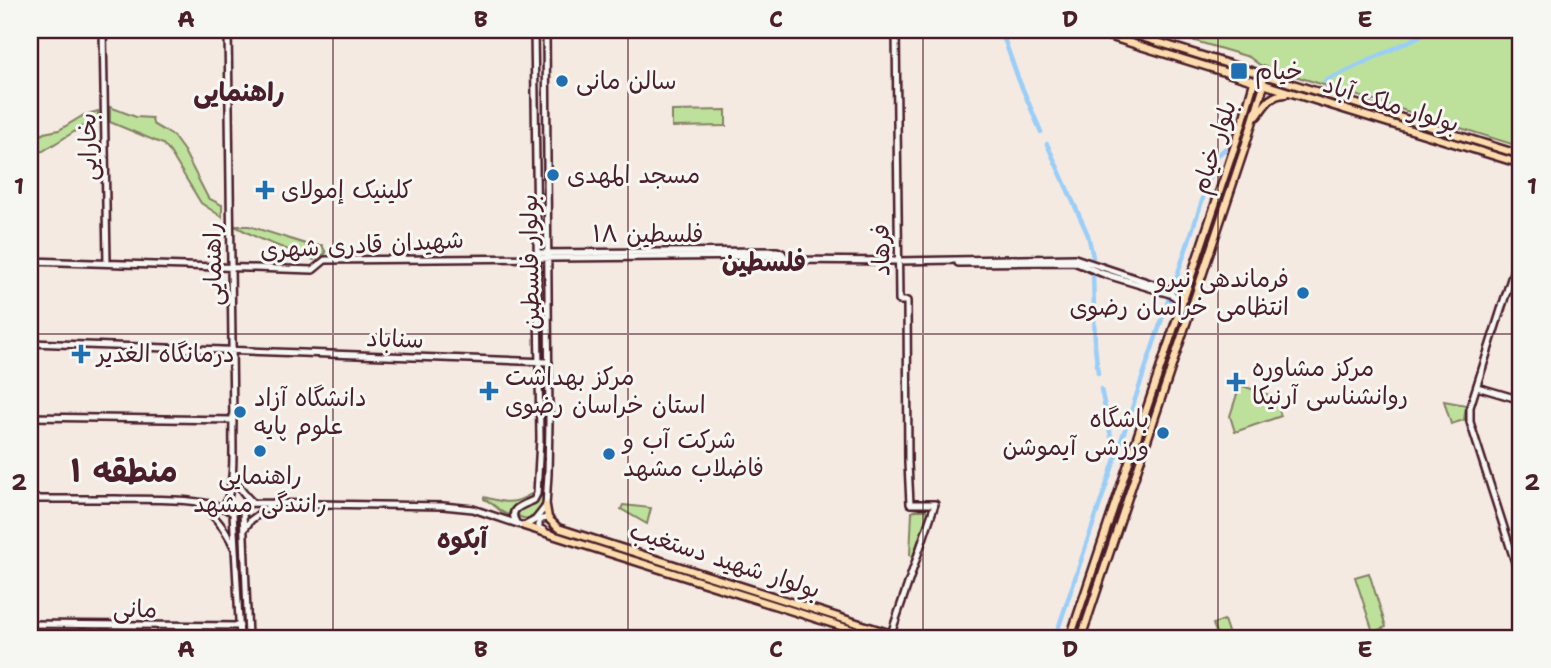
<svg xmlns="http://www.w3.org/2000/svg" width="1551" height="668" font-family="'Shantell Sans','Playpen Sans Arabic',sans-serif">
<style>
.green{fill:#bde19b;stroke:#848063;stroke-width:2}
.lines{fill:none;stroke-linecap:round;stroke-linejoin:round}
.canal{stroke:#9acef8;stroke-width:4.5}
.secondary-casing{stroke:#4a1f2b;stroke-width:10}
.primary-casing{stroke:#4a1f2b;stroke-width:11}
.secondary{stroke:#f6f6f2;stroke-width:5}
.primary{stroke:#fcdcac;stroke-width:6}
.grid{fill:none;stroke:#4a1f2b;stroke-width:2;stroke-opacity:0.55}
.poi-dot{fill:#1f6fb2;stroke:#f6f6f2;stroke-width:2.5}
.labels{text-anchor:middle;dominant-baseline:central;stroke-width:6;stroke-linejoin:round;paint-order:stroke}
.poi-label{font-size:24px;fill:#4a1f2b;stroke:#f6f6f2;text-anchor:start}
.street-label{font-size:24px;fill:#4a1f2b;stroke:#f6f6f2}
.neighbourhood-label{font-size:26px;font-weight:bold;fill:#4a1f2b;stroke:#f6f6f2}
.district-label{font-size:32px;font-weight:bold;fill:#4a1f2b;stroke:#f6f6f2}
.neatline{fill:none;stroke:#4a1f2b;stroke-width:2.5}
.grid-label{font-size:23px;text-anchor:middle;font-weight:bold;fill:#4a1f2b}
</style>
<rect width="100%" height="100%" fill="#f4eae2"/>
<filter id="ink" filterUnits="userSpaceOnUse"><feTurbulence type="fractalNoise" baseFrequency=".0143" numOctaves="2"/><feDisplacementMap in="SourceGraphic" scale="14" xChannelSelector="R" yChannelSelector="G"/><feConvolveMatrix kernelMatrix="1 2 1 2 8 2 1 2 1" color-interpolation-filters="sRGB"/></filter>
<g filter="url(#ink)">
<path class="green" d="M1158,30h363v117l-261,-82 -11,-8z
M110,107l26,10 16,1 1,6 20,12 11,15 24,47 14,7v12l-21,-14 -31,-51 -7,-8 -53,-22z
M726,110v16l-54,1v-16z
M98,111v6l-55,34 -11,1 -2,8v-16l14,-11 15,-3 25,-15z
M235,226h14l63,20 10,-1 4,8 -12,7 -54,-21z
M1240,385l35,12 6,19 -46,16 -5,-16z
M1444,401l22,4 -2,15 -13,4z
M531,494l2,2c-9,9 -18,6 -25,19 -11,-4 -12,-11 -24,-16v-2c19,5 28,9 47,-3z
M541,496l2,1c-1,12 -10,26 -23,20l-2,-2 1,-5 17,-8z
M623,505l28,3 -4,16 -26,-15z
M916,510h10l3,3 -17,45 -2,-3 2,-43z
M1369,573l17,54 -13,5 -18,-55z
M1224,620l6,18h-12l-5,-14z"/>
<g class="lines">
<path class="canal" d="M1001,30l17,48 23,54
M1325,81l108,-51
M1047,144l41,91 5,22
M1093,272l2,74 3,27
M1174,285l43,-129 8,-7
M1101,389l12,57 4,10
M1055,638l114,-340"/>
<g class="secondary-casing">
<path id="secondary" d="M103,30l4,233
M228,30l5,390c-1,26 3,58 -7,83l2,6
M1521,247l-51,160v15l51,159
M536,253l241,-2 5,2 5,7
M787,260l111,1 177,-3 96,32h15
M30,261l283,9 12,-10 455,-4 7,7
M958,263l116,-1 30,12 66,20 4,2 8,8
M30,343l519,19
M1477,387l44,13
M30,417l203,3
M233,472c4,14 10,21 20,31
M30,499c29,0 58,0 86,0 31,1 92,-3 117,14
M199,504c16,11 27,26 35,43
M246,504l7,-1 190,3 30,3 51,17 11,-6 11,-14 2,-32 1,-53 -3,-391
M246,504l-3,7 5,127
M233,513l7,125
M516,522c-9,-14 8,-17 18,-22l3,-6 3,-55 -6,-409
M245,528l6,-8 23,-17
M543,530l-4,-2v-6l3,-3 6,-1
M30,624l210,2
M891,634l44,-130h-25l-2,-41 -1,-162h-8l-3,-271"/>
</g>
<g class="primary-casing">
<path id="primary" d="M1089,30l432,134
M1119,30l402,125
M1257,116c8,-11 13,-21 28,-22
M546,506l2,12 10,10 346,110
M524,526l354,112
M1070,638l172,-514 12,-42 8,-8
M1081,638l162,-485 21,-68 -2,-11"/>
</g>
<use href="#secondary" class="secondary"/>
<use href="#primary" class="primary"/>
</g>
</g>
<path class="grid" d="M333,30v608M628,30v608M923,30v608M1218,30v608M30,334h1491"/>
<g class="poi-dot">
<rect x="1230" y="62" width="18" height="18" rx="3.5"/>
<circle cx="562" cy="81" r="7"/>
<circle cx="553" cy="175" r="7"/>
<path d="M261.5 179.5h7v7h7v7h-7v7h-7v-7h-7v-7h7z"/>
<circle cx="1303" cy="293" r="7"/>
<path d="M77.5 343.5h7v7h7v7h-7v7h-7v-7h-7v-7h7z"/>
<path d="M1232.5 371.5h7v7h7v7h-7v7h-7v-7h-7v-7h7z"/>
<path d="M485.5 380.5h7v7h7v7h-7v7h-7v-7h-7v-7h7z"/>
<circle cx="240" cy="412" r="7"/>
<circle cx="1163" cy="433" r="7"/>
<circle cx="260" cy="451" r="7"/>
<circle cx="609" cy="454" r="7"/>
</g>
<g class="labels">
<g class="poi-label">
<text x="1255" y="71">خیام</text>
<text x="576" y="81">سالن مانی</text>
<text x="567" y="175">مسجد المهدی</text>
<text x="281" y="190">کلینیک إمولای</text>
<text x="1289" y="279" text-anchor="end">فرماندهی نیرو<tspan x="1289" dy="28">انتظامی خراسان رضوی</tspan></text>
<text x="97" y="354">درمانگاه الغدیر</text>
<text x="1252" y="368">مرکز مشاوره<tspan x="1252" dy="28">روانشناسی آرنیکا</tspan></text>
<text x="505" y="377">مرکز بهداشت<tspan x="505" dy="28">استان خراسان رضوی</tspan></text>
<text x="254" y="398">دانشگاه آزاد<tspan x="254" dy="28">علوم پایه</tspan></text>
<text x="1149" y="419" text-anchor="end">باشگاه<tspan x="1149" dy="28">ورزشی آیموشن</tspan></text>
<text x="623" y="440">شرکت آب و<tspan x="623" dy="28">فاضلاب مشهد</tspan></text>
<text x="260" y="476" text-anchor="middle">راهنمایی<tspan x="260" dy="28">رانندگی مشهد</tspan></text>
</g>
<g class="street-label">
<text transform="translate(1391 104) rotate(17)">بولوار ملک آباد</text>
<text transform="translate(88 147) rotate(-91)">بخارایی</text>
<text transform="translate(1214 147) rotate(-72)">بلوار خیام</text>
<text x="648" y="234">فلسطین ۱۸</text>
<text transform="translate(362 245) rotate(-3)">شهیدان قادری شهری</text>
<text transform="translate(881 250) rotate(-91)">فرهاد</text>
<text transform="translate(530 262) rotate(-91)">بولوار فلسطین</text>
<text transform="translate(213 264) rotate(-91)">راهنمایی</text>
<text transform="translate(395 339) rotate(2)">سناباد</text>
<text transform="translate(725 560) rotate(18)">بولوار شهید دستغیب</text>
<text transform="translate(135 609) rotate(1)">مانی</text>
</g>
<g class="neighbourhood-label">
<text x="239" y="91">راهنمایی</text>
<text x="764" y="261">فلسطین</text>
<text x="462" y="538">آبکوه</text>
</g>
<g class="district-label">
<text x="124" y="470">منطقه ۱</text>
</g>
</g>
<rect width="1551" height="668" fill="none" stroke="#f6f6f2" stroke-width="77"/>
<rect x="38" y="38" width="1474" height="592" class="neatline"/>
<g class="grid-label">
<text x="186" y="27">A</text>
<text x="481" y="27">B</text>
<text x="776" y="27">C</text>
<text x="1070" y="27">D</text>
<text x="1365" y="27">E</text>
<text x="19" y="194">1</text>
<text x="1532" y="194">1</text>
<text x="19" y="490">2</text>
<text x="1532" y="490">2</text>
<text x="186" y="657">A</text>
<text x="481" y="657">B</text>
<text x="776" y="657">C</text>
<text x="1070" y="657">D</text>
<text x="1365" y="657">E</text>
</g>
</svg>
